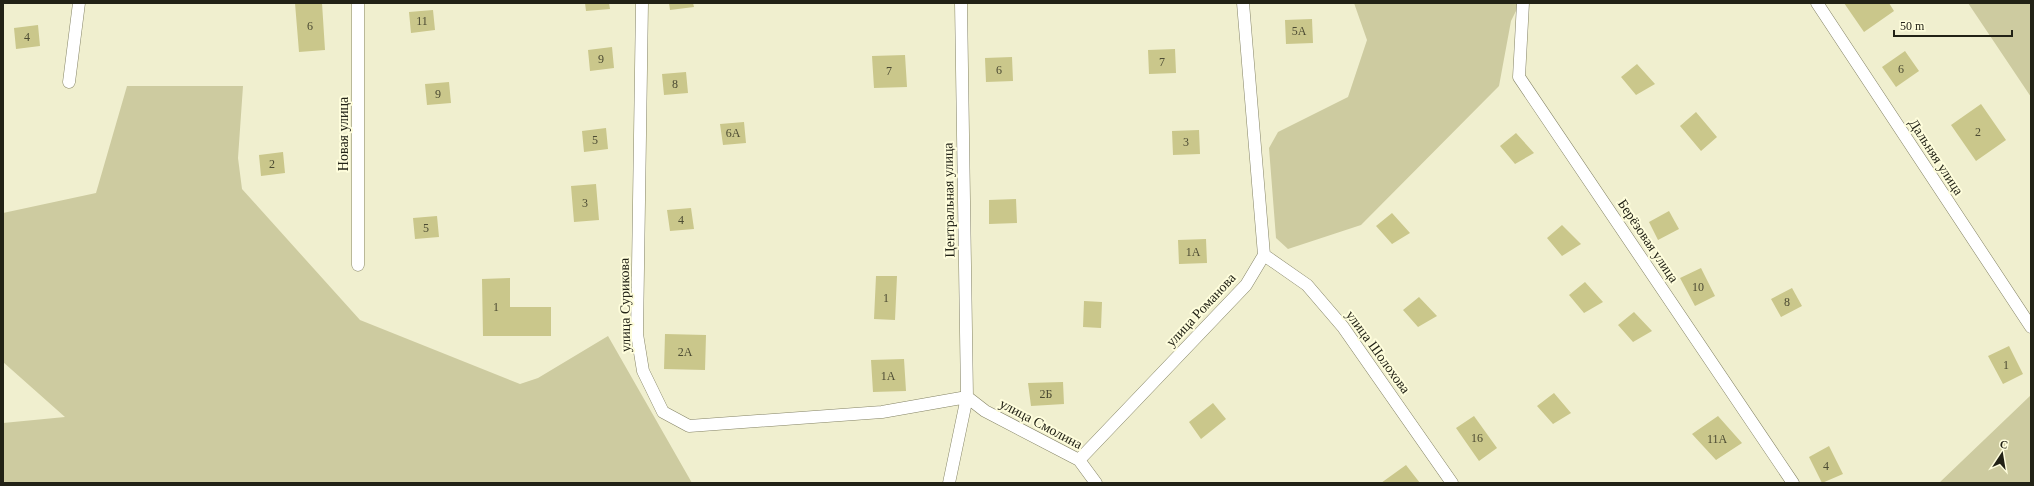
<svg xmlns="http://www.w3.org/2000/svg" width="2034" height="486" font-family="'Times New Roman',serif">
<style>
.green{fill:#cdcba0}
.building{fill:#cac78b}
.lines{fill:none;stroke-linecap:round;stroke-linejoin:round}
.minor-casing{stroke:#848365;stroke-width:13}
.minor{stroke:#fff;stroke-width:12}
.labels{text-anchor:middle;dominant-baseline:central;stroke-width:4;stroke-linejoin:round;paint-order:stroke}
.number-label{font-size:12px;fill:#4c4b33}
.street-label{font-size:14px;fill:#222216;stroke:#fefddc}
</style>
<rect width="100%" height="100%" fill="#f0efcf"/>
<path class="green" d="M1354,3h166l-9,18 -12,65 -138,139 -73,24 -12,-11 -7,-90 9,-16 70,-35 19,-57z
M1968,3h63v94z
M127,86h116l-5,72 4,31 118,131 160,64 18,-6 70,-42 84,147h-689v-60l62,-6 -62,-55v-149l93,-20z
M2031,395v88h-92z"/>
<path class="building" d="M295,3h27l3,47 -26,2z
M585,3h24l1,6 -24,2z
M669,3h24l1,4 -24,3z
M1844,3h45l5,8 -30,21z
M433,10l2,20 -24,3 -2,-21z
M1312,19l1,24 -27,1 -1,-24z
M38,25l2,21 -24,3 -2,-21z
M612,47l2,21 -24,3 -2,-21z
M1175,49l1,24 -27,1 -1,-24z
M1905,51l14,20 -23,16 -14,-20z
M905,55l2,32 -33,1 -2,-32z
M1012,57l1,24 -27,1 -1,-24z
M1637,64l18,20 -19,11 -15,-18z
M686,72l2,21 -24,2 -2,-21z
M449,82l2,21 -24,2 -2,-21z
M1981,104l25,36 -30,21 -25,-36z
M1696,112l21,25 -16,14 -21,-25z
M744,122l2,21 -23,2 -3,-21z
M606,128l2,21 -24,3 -2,-21z
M1199,130l1,24 -27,1 -1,-24z
M1516,133l18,20 -19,11 -15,-18z
M283,152l2,21 -24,3 -2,-21z
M596,184l3,36 -25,2 -3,-36z
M1016,199l1,24 -28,1v-24z
M691,208l3,21 -24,2 -3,-21z
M1669,211l10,18 -21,11 -9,-18z
M1392,213l18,20 -18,11 -16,-18z
M437,216l2,21 -24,2 -2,-21z
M1562,225l19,19 -19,12 -15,-18z
M1206,239l1,24 -28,1 -1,-24z
M1701,268l14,28 -20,10 -15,-28z
M876,276h21l-2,44 -21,-1z
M510,278v29h41v29h-68l-1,-57z
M1585,282l18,20 -19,11 -15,-18z
M1792,288l10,18 -21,11 -10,-18z
M1419,297l18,19 -19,11 -15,-17z
M1084,301l18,1 -1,26 -18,-1z
M1634,312l18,19 -19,11 -15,-17z
M665,334l41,1 -1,35 -41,-1z
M2009,346l14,28 -20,10 -15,-28z
M904,359l2,32 -33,1 -2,-32z
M1063,382l1,22 -33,2 -3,-23z
M1554,393l17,20 -18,11 -16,-18z
M1213,403l13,16 -25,20 -12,-17z
M1474,416l23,32 -18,13 -23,-33z
M1718,416l24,27 -26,17 -24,-26z
M1829,446l14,28 -21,9 -13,-26z
M1406,465l14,18h-39z"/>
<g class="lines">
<g class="minor-casing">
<path id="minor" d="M642,3l-5,331 6,37 20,41 26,14 193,-14 85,-15
M1523,3l-4,74 274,406
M1817,3l214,324
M69,82l10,-79
M1264,255l43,30 36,42 109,156
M358,265v-262
M967,397l18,14 94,49 17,23
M1079,460l167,-175 18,-30 -21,-252
M949,483l18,-86 -6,-394"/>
</g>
<use href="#minor" class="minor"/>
</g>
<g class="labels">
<g class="number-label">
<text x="422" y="21">11</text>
<text x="310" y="26">6</text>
<text x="1299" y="31">5А</text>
<text x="27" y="37">4</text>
<text x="601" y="59">9</text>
<text x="1162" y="62">7</text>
<text x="1901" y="69">6</text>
<text x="999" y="70">6</text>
<text x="889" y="71">7</text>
<text x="675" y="84">8</text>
<text x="438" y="94">9</text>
<text x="1978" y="132">2</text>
<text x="733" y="133">6А</text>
<text x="595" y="140">5</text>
<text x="1186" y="142">3</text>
<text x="272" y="164">2</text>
<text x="585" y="203">3</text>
<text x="681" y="220">4</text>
<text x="426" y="228">5</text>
<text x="1193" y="252">1А</text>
<text x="1698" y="287">10</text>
<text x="886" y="298">1</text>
<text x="1787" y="302">8</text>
<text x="496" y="307">1</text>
<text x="685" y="352">2А</text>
<text x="2006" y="365">1</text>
<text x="888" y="376">1А</text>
<text x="1046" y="394">2Б</text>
<text x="1477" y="438">16</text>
<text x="1717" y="439">11А</text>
<text x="1826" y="466">4</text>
</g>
<g class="street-label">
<text transform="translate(343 134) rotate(-90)">Новая улица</text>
<text transform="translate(1936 157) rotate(57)">Дальняя улица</text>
<text transform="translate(949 200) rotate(-91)">Центральная улица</text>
<text transform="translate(1648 241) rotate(56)">Берёзовая улица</text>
<text transform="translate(625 305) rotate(-91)">улица Сурикова</text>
<text transform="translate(1201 310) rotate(-47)">улица Романова</text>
<text transform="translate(1378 352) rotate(54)">улица Шолохова</text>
<text transform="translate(1041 424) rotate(28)">улица Смолина</text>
</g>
</g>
<rect width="2034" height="486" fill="none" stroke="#222216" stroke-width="8"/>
<g transform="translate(2002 454) rotate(12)" stroke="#fefddc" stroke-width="3" paint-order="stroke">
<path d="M0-3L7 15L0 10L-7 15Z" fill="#222216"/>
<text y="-6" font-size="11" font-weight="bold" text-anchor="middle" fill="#222216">С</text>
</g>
<path d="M1894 30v6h118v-6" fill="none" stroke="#222216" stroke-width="2"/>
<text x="1900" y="30" font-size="12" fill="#222216" stroke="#fefddc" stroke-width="3" paint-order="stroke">50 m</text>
</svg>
